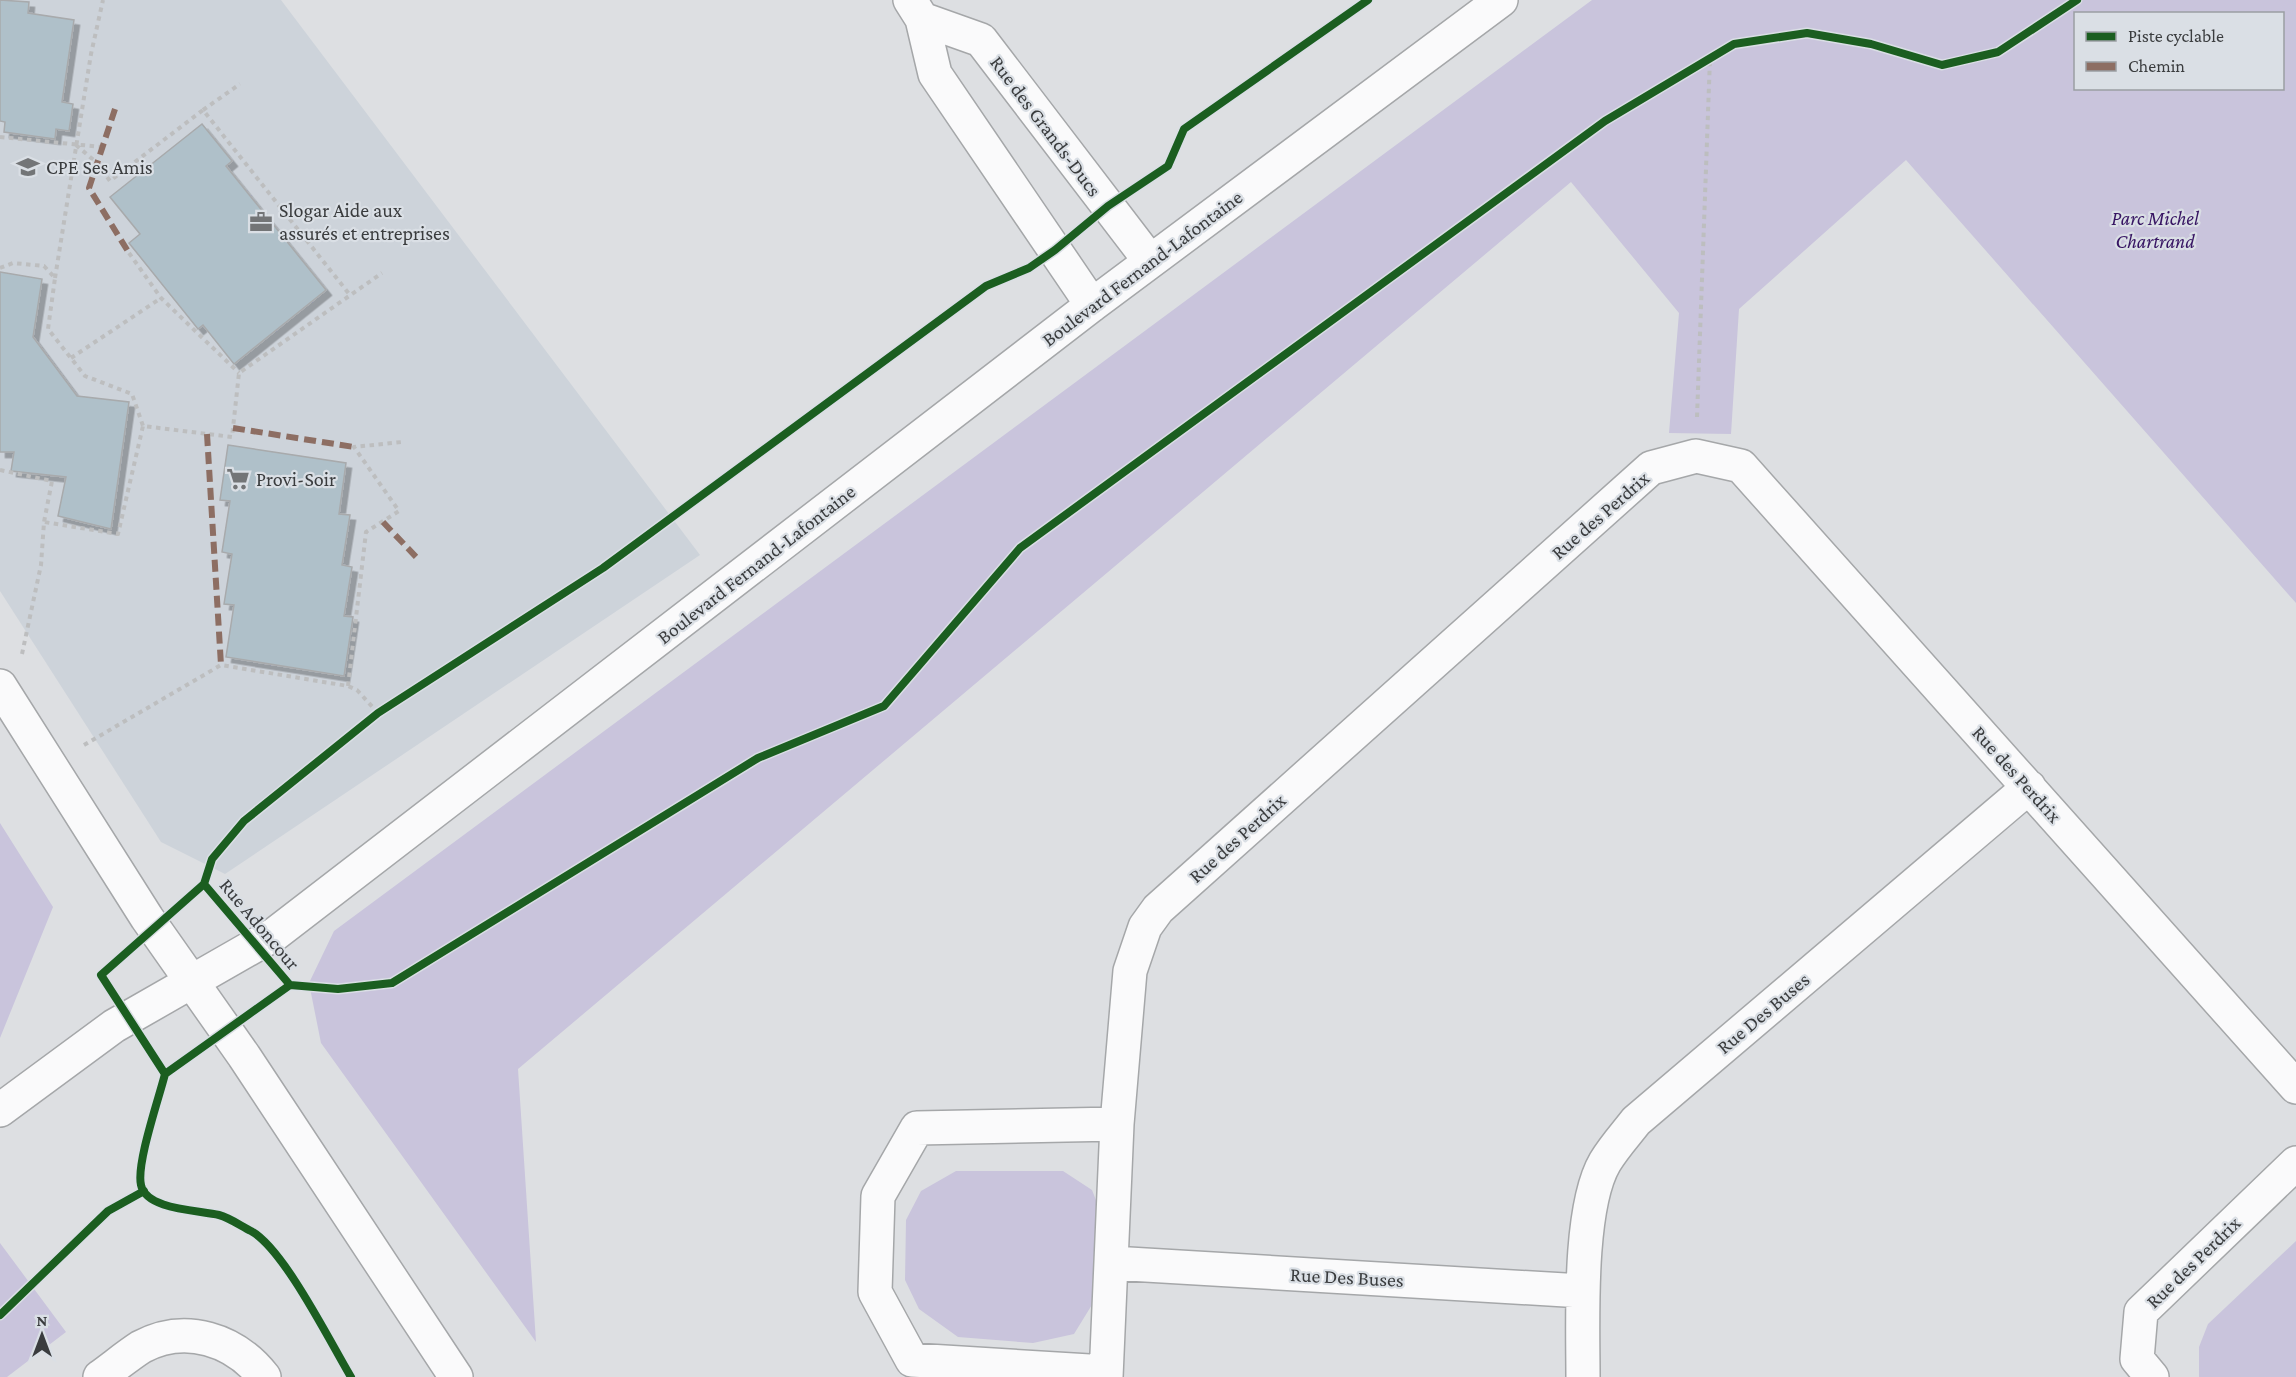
<svg xmlns="http://www.w3.org/2000/svg" width="2296" height="1377" font-family="'Crimson Pro',serif">
<style>
.built{fill:#cdd3da}
.green{fill:#c9c4dc;fill-rule:evenodd}
.building{fill:#afc0c9;stroke:#a8aaac;stroke-width:1.5;filter:url(#shadow)}
.lines{fill:none;stroke-linecap:round;stroke-linejoin:round}
.minor-casing{stroke:#a5a7a9;stroke-width:36}
.path{stroke:#bdbebf;stroke-width:4;stroke-dasharray:4.5 4.5;stroke-linecap:butt}
.minor{stroke:#fafafb;stroke-width:33}
.quiet{stroke:#8d6e63;stroke-width:6;stroke-dasharray:12 6;stroke-linecap:butt}
.cycleway-casing{stroke:#dadfe5;stroke-width:11}
.cycleway{stroke:#1b5e20;stroke-width:8}
.labels{text-anchor:middle;dominant-baseline:central;stroke-width:4.5;stroke-linejoin:round;paint-order:stroke}
.street-label{font-size:20px;fill:#3a3c3e;stroke:#dadfe5}
.poi-label{font-size:20px;fill:#3a3c3e;stroke:#dadfe5;text-anchor:start}
.park-label{font-size:20px;font-style:italic;fill:#371563;stroke:#dadfe5}
</style>
<defs>
<filter id="shadow"><feDropShadow dx="5.5" dy="5.5" stdDeviation="0" flood-color="#0004"/></filter>
</defs>
<rect width="100%" height="100%" fill="#dddfe2"/>
<path class="built" d="M0,0h281l419,555 -475,319 -64,-32 -161,-251z"/>
<path class="green" d="M1592,0h704v603l-390,-443 -167,149 -8,125 -62,-1 10,-120 -108,-131 -1053,887 18,273 -215,-299 -12,-60 25,-52zM2076,14h206v74h-206z
M0,823l53,84 -53,131z
M956,1171h107l29,19 11,28 -5,77 -24,39 -41,9 -75,-6 -39,-28 -14,-29 1,-60 15,-29z
M2296,1241v136h-97v-30l9,-23z
M0,1243l66,89 -59,45h-7z"/>
<path class="building" d="M0,0l29,2 -1,11 46,7 -12,82 11,2 -4,27 -13,-2 -1,10 -51,-7 1,-10 -5,-1z
M202,124l30,37 -6,5 100,124 -92,74 -31,-39 -5,4 -69,-86 11,-9 -30,-37z
M0,272l42,7 -9,58 44,59 52,6 -18,127 -53,-13 8,-39 -55,-6 3,-19h-14z
M228,445l118,18 -7,51 11,1 -8,50 10,2 -8,49 9,1 -9,59 -118,-19 8,-52 -10,-1 8,-50 -10,-2 8,-51 -10,-1z"/>
<g class="lines">
<g class="minor-casing">
<path id="minor" d="M910,0l12,19 13,55 157,231
M922,19l59,21 169,221
M0,686l147,232 97,138 212,321
M0,1110l114,-84 161,-92 817,-629 409,-305
M1112,1263l470,28
M1106,1372l-194,-12 -37,-68 3,-96 39,-68 200,-4
M100,1377c14,-10 27,-21 41,-30 45,-24 94,-7 123,30
M1106,1377l11,-253 13,-153 15,-44 13,-18 493,-441 45,-12 45,10 555,621
M1583,1377c0,-54 -5,-169 22,-215 9,-15 21,-28 31,-41l393,-334
M2152,1377l-15,-18 4,-47 155,-149"/>
</g>
<path class="path" d="M203,110l37,-26
M0,137l102,10
M76,145l21,18 13,18 93,-71 147,185
M129,253l32,45 78,75
M0,268l13,-5 31,3 11,12 -7,51 37,47 47,18 11,32
M55,278l36,-224 12,-54
M71,358l90,-60
M1697,417l13,-359
M0,470l52,11 -8,41
M22,654l19,-89 3,-43 74,12 25,-108 89,11 7,-64 143,-100
M348,686l18,-154 33,-21 -45,-64 48,-5
M84,745l137,-80 127,21 9,4 21,23"/>
<use href="#minor" class="minor"/>
<path class="quiet" d="M115,109l-26,79 40,65
M233,428l121,19
M207,434l14,231
M383,522l36,38"/>
<g class="cycleway-casing">
<path id="cycleway" d="M204,884l8,-25 32,-38 134,-108 225,-145 383,-282 43,-18 26,-18 53,-44 60,-40 16,-37 184,-129
M204,884l-103,91 64,99c-6,24 -29,90 -24,111 5,25 58,25 78,30 11,3 22,11 32,16 33,18 79,111 100,146
M204,884l86,101
M290,985l48,4 54,-6 366,-225 126,-52 136,-158 585,-427 129,-77 73,-11 64,11 71,21 56,-13 79,-52
M165,1074l125,-89
M0,1315l108,-104 36,-20"/>
</g>
<use href="#cycleway" class="cycleway"/>
</g>
<defs>
<g id="school-bare" transform="scale(1.8)"><path d="M0-5L7-2L0 1L-7-2ZM-4 1L0 2.5L4 1V4Q0 6-4 4Z" fill="#737577" stroke="#dadfe5" stroke-width="2.5" paint-order="stroke"/></g>
<g id="office-bare" transform="scale(1.8)"><path d="M-6-3h4V-5.5h4V-3h4V5H-6ZM-1-4.5V-3h2v-1.5ZM-6 0V1H6V0Z" fill="#737577" stroke="#dadfe5" stroke-width="2.5" paint-order="stroke"/></g>
<g id="supermarket-bare" transform="scale(1.8)"><path d="M-6-5.5h2.5l.6 2H6L4.5 2H-2.5L-4.4-4H-6ZM-1.5 3.2a1.3 1.3 0 1 0 .1 0ZM3 3.2a1.3 1.3 0 1 0 .1 0Z" fill="#737577" stroke="#dadfe5" stroke-width="2.5" paint-order="stroke"/></g>
</defs>
<g fill-rule="evenodd">
<use href="#school-bare" x="28" y="167"/>
<use href="#office-bare" x="261" y="222"/>
<use href="#supermarket-bare" x="238" y="479"/>
</g>
<g class="labels">
<g class="street-label">
<text transform="translate(1046 126) rotate(53)">Rue des Grands-Ducs</text>
<text transform="translate(1142 268) rotate(-37)">Boulevard Fernand-Lafontaine</text>
<text transform="translate(1600 515) rotate(-41)">Rue des Perdrix</text>
<text transform="translate(756 564) rotate(-38)">Boulevard Fernand-Lafontaine</text>
<text transform="translate(2017 774) rotate(48)">Rue des Perdrix</text>
<text transform="translate(1237 838) rotate(-42)">Rue des Perdrix</text>
<text transform="translate(260 924) rotate(50)">Rue Adoncour</text>
<text transform="translate(1763 1013) rotate(-40)">Rue Des Buses</text>
<text transform="translate(2193 1262) rotate(-44)">Rue des Perdrix</text>
<text transform="translate(1347 1277) rotate(3)">Rue Des Buses</text>
</g>
<g class="poi-label">
<text x="46" y="167">CPE Ses Amis</text>
<text x="279" y="210">Slogar Aide aux<tspan x="279" dy="23">assurés et entreprises</tspan></text>
<text x="256" y="479">Provi-Soir</text>
</g>
<g class="park-label">
<text x="2155" y="218">Parc Michel<tspan x="2155" dy="23">Chartrand</tspan></text>
</g>
</g>
<rect x="2074" y="12" width="210" height="78" fill="#dadfe5" stroke="#9a9ea2" stroke-width="1.5"/>
<rect x="2086" y="32" width="30" height="9" fill="#1b5e20" stroke="#9a9ea2" stroke-width="1.5"/>
<text x="2128" y="42" font-size="18" fill="#3a3c3e">Piste cyclable</text>
<rect x="2086" y="62" width="30" height="9" fill="#8d6e63" stroke="#9a9ea2" stroke-width="1.5"/>
<text x="2128" y="72" font-size="18" fill="#3a3c3e">Chemin</text>
<g transform="translate(42 1335)" stroke="#dadfe5" stroke-width="4.5" paint-order="stroke">
<path d="M0-4.5L10 22L0 15L-10 22Z" fill="#3a3c3e"/>
<text y="-9" font-size="16" font-weight="bold" text-anchor="middle" fill="#3a3c3e">N</text>
</g>
</svg>
